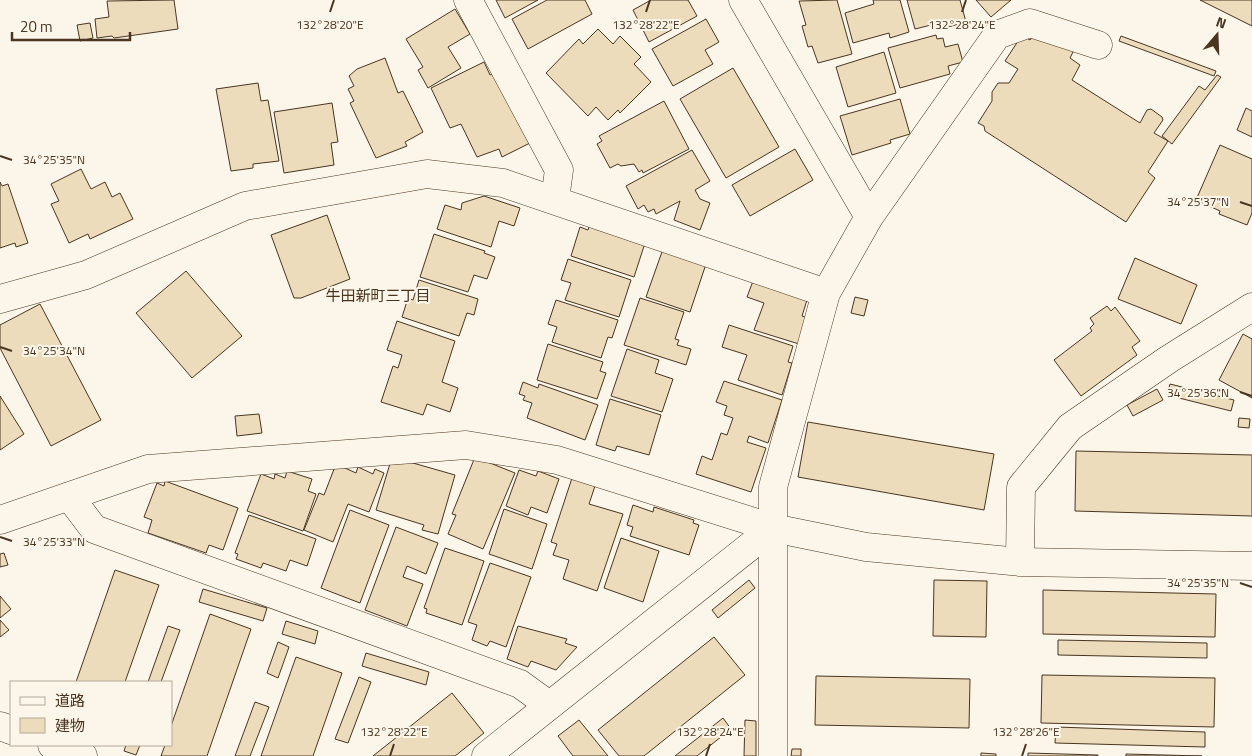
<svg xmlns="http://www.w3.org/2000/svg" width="1252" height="756" font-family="'Titillium Web','Noto Sans JP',sans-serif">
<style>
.building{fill:#ecdcbc;stroke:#4a3520}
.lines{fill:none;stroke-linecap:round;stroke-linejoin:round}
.minor-casing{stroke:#4a3520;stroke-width:29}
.minor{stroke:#fbf6e9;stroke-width:28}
.ticks{fill:none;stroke:#4a3520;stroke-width:2}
.labels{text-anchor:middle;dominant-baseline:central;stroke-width:4;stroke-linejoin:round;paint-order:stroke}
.neighbourhood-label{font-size:15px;fill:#4a3520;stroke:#fbf6e9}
.ticks-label{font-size:12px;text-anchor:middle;fill:#4a3520;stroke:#fbf6e9;stroke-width:4;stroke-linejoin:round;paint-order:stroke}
</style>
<rect width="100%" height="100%" fill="#fbf6e9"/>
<path class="building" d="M174,0l4,29 -64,9 -2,-2 -15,2 -2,-19 14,-2 -2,-16z
M496,0h42l-33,18z
M547,0h38l7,14 -64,35 -16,-30z
M651,0h37l9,16 -48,26 -16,-32z
M837,0l15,54 -34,9 -6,-17 -4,1 -6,-21 4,-1 -7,-24z
M873,0h27l9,32 -19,6 -1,-5 -36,10 -8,-30 29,-9z
M907,0h53l6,22 -25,7 -2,-6 -24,6z
M976,0h35l-20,17z
M1200,0h52v26z
M455,9l15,25 -22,13 13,21 -33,20 -10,-18 5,-3 -17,-28z
M706,19l13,23 -14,8 8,14 -40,22 -21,-37z
M90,23l3,15 -13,3 -3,-16z
M598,29l15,15 7,-8 21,21 -7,7 17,18 -31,31 -2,-3 -10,10 -12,-13 -8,9 -42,-43 33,-34 4,5z
M1036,32l40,14 -6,12 10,7 -8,15 68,43 7,-13 4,-1 11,8 1,3 -9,13 14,8 -20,31 7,6 -29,44 -141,-91 -1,-5 -6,-3 14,-22v-9l6,-9h11l9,-14 -13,-8 17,-26 8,5z
M936,35l1,4 6,-1 2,9 13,-3 5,18 -15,4 2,8 -50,14 -12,-40z
M1121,36l95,35 -2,5 -95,-35z
M884,52l12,41 -48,14 -12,-40z
M385,58l13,35 5,-2 20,41 -18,10 2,4 -31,12 -26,-55 4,-2 -6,-12 6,-3 -5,-10 8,-7z
M484,62l6,13 7,-3 33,71 -28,14 -3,-8 -22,8 -16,-33 -11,4 -19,-40z
M733,68l46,79 -53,31 -46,-79z
M1217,75l4,2 -49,67 -10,-8 37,-50 6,4z
M258,83l3,18 7,-1 11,61 -26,3v4l-22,3 -15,-82z
M900,99l10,35 -20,6 1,3 -39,12 -12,-39z
M664,101l25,48 -46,24 -1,-3 -3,2 -5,-8 -13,2 -3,-2 -8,4 -13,-24 5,-3 -3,-5z
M332,103l6,39 -7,1 3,22 -50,8 -10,-61z
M1246,108l6,3v26l-15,-7z
M1220,145l32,14v54l-5,12 -28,-11 1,-3 -24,-11z
M795,149l18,31 -63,36 -18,-31z
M692,150l18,31 -15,9 5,9 10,4 -10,27 -26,-10 6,-19 -24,13 -2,-5 -6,3 -4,-7 -6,4 -12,-23z
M81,169l10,20 14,-7 7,15 8,-4 13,26 -43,20 -2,-5 -19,9 -18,-39 8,-3 -8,-17z
M0,182l2,4 6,-2 20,59 -12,4 -1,-4 -15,5z
M484,196l36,12 -6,18 -15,-5 -8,26 -54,-18 8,-24 16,5 1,-7z
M327,215l23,64 -49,19h-7l-23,-63z
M590,224l55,19 -11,34 -63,-21 9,-29 8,3z
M434,234l51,17 -1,2 11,4 -8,22 -13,-4 -6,17 -48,-15z
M663,249l43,15 -16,48 -44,-15z
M1135,258l62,27 -16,39 -63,-25z
M568,259l63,21 -12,37 -54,-17 6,-17 -10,-3z
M186,271l56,65 -50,42 -56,-65z
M419,280l59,19 -4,16 -7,-2 -8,23 -57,-19 6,-19 5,2z
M753,281l54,19 -5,16 6,2 -9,26 -45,-14 10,-27 -17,-6z
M855,297l13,3 -4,16 -13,-3z
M640,298l44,14 -9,27 4,1 -2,5 14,4 -5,16 -62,-20z
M556,300l62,20 -6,18 -4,-1 -7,21 -49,-16 5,-15 -9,-3z
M40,304l61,116 -50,26 -51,-98v-23z
M1107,306l4,5 4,-4 25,34 -8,6 5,8 -56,41 -27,-36 38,-29 -2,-3 4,-4 -4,-6z
M397,321l58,20 -13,41 16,6 -8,24 -23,-8 -4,11 -42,-13 12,-36 5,2 4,-13 -15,-5z
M729,325l64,21 -5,16 4,1 -10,32 -44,-15 9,-25 -25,-8z
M1243,334l9,5v59l-33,-18z
M548,344l55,18 -3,9 6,2 -9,26 -60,-19z
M627,349l32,11 -4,13 18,6 -11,33 -51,-16z
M724,381l58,19 -14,43 -19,-7 -2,6 19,6 -15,44 -55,-18 6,-18 10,4 9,-27 6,2 6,-17 -9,-3 3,-9 -11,-4z
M523,382l15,6 1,-4 59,21 -13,35 -58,-22 5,-15 -9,-3 2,-4 -6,-2z
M1170,384l64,16 -3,11 -64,-16z
M1157,389l6,11 -30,16 -6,-11z
M0,396l24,38 -24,16z
M610,399l51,16 -12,40 -32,-9 -2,5 -19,-6z
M259,414l3,19 -25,3 -2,-20z
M1239,418l11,1 -1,9 -11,-1z
M808,422l186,32 -10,56 -186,-33z
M1076,451l176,4v61l-177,-5z
M392,457l63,18 -17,59 -16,-4 2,-5 -48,-15z
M475,457l40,16 -32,76 -35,-15 8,-19 -4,-1z
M336,464l20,9 2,-6 15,7 2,-5 9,4 -15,39 -21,-8 -15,38 -29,-12 15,-37 5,2z
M519,470l17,6 2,-5 21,8 -12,34 -16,-6 -3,8 -22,-9z
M287,471l25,8 -4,12 8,3 -13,37 -56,-20 14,-37 13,5 1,-5 10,4z
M572,478l23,8 -6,18 34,10 -26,77 -34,-12 6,-19 -16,-5 4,-11 -6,-2z
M165,481l73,27 -15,42 -14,-5 -3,8 -58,-20 4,-13 -8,-3 13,-34 7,3z
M633,505l20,7 1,-5 40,13 -1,3 6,2 -10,30 -59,-19 3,-9 -6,-2z
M504,509l43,15 -15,45 -43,-15z
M350,510l39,15 -29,78 -39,-15z
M249,515l67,24 -9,27 -17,-6 -4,11 -23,-8 -2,5 -25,-9 2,-5 -3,-1z
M396,527l42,16 -12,31 -19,-8 -4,11 20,7 -16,42 -42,-16z
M621,538l38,13 -16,51 -39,-14z
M445,548l39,13 -22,64 -36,-12 1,-4 -3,-1z
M4,553l4,12 -8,2v-13z
M490,563l41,14 -25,70 -16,-6 -3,5 -15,-6 5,-15 -9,-3z
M115,570l44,15 -34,97h-49z
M749,580l6,8 -37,30 -6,-8z
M934,580l53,1 -1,56 -53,-1z
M203,589l64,19 -4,13 -64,-19z
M1043,590l173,4 -1,43 -172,-3z
M0,596l11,13 -11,9z
M210,614l41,15 -44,127h-46l4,-11h6v-19z
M0,620l9,10 -9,7z
M286,621l32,10 -3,13 -33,-10z
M168,626l12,4 -19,52h-13z
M518,626l49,13 -2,4 12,4 -21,23 -25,-9 -3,6 -21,-8z
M714,637l31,38 -101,81h-25l-21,-26z
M1058,640l149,3v15l-149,-3z
M278,642l11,5 -11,31 -11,-5z
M366,653l63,19 -3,13 -64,-19z
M296,657l46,16 -29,83h-52z
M1042,675l173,3 -1,49 -173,-4z
M816,676l154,3 -1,49 -154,-3z
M359,677l12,5 -23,61 -13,-4z
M452,693l32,40 -29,23h-82z
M255,702l14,5 -19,49h-15z
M723,718l8,11 -34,27h-22z
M579,720l29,36h-35l-15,-20z
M745,720l11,1v35h-12z
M1056,727l149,5v15l-150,-4z
M126,745h14l-4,10 -12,-4z
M792,749h9v7h-10z
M981,753l15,1v2h-15z
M1028,753l70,2v1h-70z
M1126,754l76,2h-76z"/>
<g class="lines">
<g class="minor-casing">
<path id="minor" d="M468,0l91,170 -4,29
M743,0l126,217
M0,299l86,-24 159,-69 182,-32 76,9 323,110
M69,496l25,33 426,155 29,21
M0,520l148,-51 318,-24 91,15 216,68 93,19 154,15 232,4
M1020,562l1,-75 49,-60 99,-68 83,-52
M0,726l11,4
M52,745l31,11
M486,756l287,-228
M773,756v-269l53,-194 43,-76 128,-182 33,-12 68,22"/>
</g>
<use href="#minor" class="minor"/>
</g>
<path class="ticks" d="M330,12l4,-12M646,12l4,-12M962,12l4,-12M0,156l12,4M1240,202l12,4M0,347l12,4M1240,392l12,4M0,537l12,4M1240,583l12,4M390,756l4,-12M706,756l4,-12M1022,756l4,-12"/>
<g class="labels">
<g class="neighbourhood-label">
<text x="378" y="295">牛田新町三丁目</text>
</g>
</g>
<g class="ticks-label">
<text x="330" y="29">132°28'20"E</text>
<text x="646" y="29">132°28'22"E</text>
<text x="962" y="29">132°28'24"E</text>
<text x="54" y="164">34°25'35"N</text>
<text x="1198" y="206">34°25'37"N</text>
<text x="54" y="355">34°25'34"N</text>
<text x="1198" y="397">34°25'36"N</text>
<text x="54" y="546">34°25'33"N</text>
<text x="1198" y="587">34°25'35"N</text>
<text x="394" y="736">132°28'22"E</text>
<text x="710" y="736">132°28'24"E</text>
<text x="1026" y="736">132°28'26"E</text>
</g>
<rect x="10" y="681" width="162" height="65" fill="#fbf6e9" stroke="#b4a999"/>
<rect x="20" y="697" width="25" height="8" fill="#fbf6e9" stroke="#b4a999"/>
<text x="55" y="706" font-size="15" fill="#4a3520">道路</text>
<rect x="20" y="718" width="25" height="15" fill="#ecdcbc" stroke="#b4a999"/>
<text x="55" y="731" font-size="15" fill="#4a3520">建物</text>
<g transform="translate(1217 35) rotate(19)" stroke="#fbf6e9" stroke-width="4" paint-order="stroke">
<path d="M0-4L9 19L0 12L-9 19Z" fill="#4a3520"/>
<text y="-8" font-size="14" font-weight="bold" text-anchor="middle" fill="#4a3520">N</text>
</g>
<path d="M12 32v8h118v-8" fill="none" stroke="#4a3520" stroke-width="2.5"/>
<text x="20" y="32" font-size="15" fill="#4a3520" stroke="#fbf6e9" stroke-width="4" paint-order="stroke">20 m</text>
</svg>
